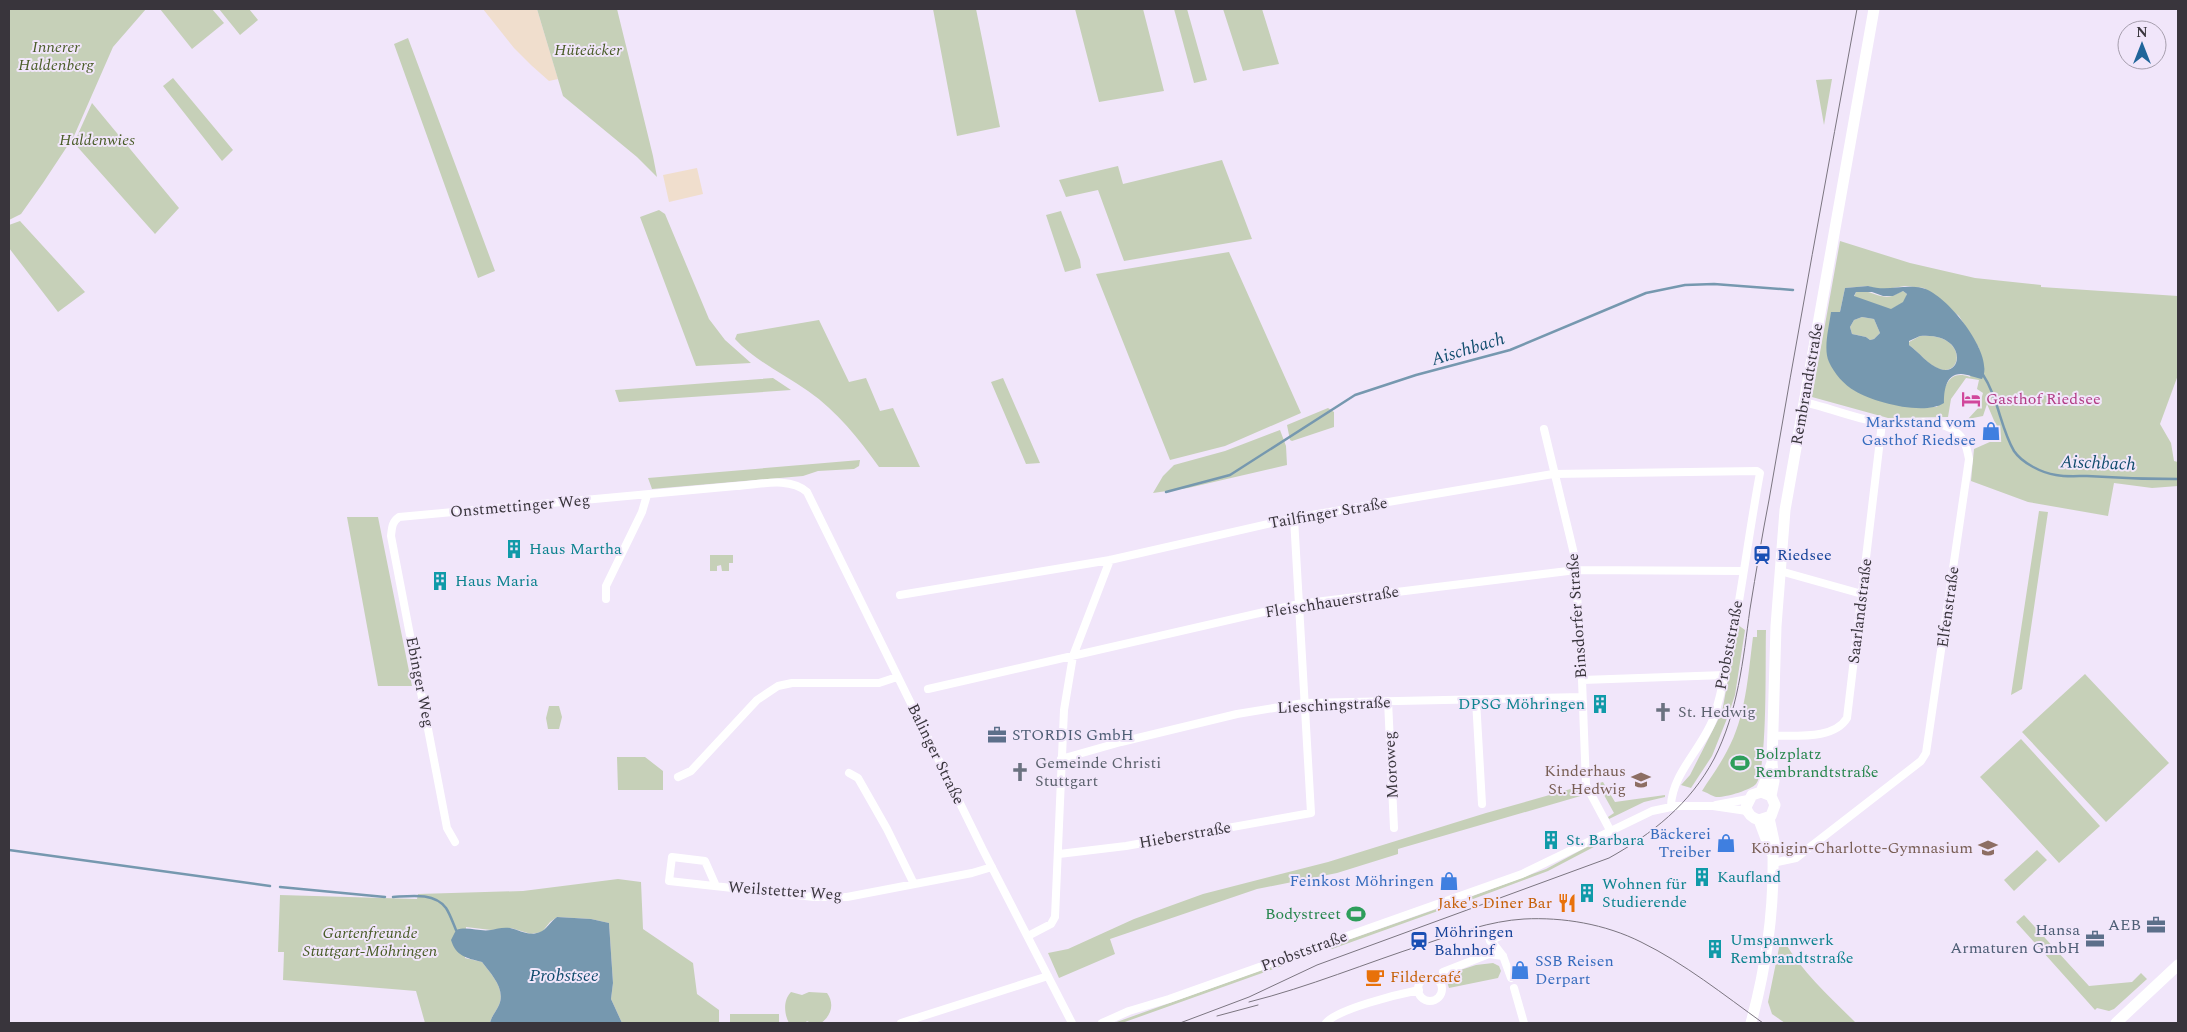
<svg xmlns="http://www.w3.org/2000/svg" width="2187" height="1032" font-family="Spectral,serif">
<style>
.industrial{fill:#f0decd}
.green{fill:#c6d0b8;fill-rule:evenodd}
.water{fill:#7698af;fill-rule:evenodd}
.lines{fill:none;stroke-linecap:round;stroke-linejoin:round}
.stream{stroke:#7698af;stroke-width:2.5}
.street{stroke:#fff;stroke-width:8}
.secondary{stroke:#fff;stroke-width:11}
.tram{stroke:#7b7580;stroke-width:1}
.labels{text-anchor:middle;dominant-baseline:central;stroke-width:4;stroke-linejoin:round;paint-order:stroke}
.park-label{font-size:16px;font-style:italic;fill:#495c27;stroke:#f1e6fa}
.street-label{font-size:16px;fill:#39353c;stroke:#f1e6fa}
.hotel-label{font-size:16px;fill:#b23c85;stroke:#f1e6fa;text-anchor:start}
.shop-label{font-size:16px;fill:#366cbe;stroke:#f1e6fa;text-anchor:end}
.culture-label{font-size:16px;fill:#0d838f;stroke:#f1e6fa;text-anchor:start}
.transit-label{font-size:16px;fill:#164399;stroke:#f1e6fa;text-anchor:start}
.worship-label{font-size:16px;fill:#5b616d;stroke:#f1e6fa;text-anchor:start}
.service-label{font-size:16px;fill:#4e5e75;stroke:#f1e6fa;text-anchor:end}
.leisure-label{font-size:16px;fill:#27864d;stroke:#f1e6fa;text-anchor:start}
.education-label{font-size:16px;fill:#785e54;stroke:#f1e6fa;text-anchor:end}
.food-label{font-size:16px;fill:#c56008;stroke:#f1e6fa;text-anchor:end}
.water-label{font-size:18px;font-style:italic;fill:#104c6d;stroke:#f1e6fa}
</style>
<rect width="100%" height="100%" fill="#f1e6fa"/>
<path class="industrial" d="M483,9h54l21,70 -9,2 -18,-16 -17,-17z
M697,168l6,26 -34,8 -6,-27z"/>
<path class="green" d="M9,9h137l-33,38 -39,89 -31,47 -22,31 -12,6z
M160,9h52l12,14 -32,26z
M219,9h30l9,11 -18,15z
M537,9h80l36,147 4,21 -20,-20 -74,-61z
M933,9h43l24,118 -43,9z
M1075,9h68l21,82 -65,11z
M1174,9h13l20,71 -13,3z
M1223,9h39l17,55 -36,7z
M408,38l87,233 -17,7 -84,-234z
M173,78l60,72 -11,11 -59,-75z
M1832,79l-8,46 -8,-45z
M92,103l87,105 -24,26 -81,-91z
M1222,160l30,79 -128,22 -26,-71 -32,7 -7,-17 59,-14 5,18z
M659,210l6,4 44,105 16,21 26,23 -55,3 -56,-149z
M1061,211l19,49 1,8 -16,4 -19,-57z
M20,221l65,71 -27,20 -49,-64v-23z
M1840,241l70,22 65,15 66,7v2l137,9v79l-18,49 11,19 3,18 4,1v24l-26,2 -38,-5 -6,33 -80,-14 -57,-21 3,-32 27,-12 -14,-33 -4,12 -15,3 11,-12 4,-14 -6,-4 2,-9 -13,-2 -15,21 -3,18 -60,1 -76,-21zM1868,286l12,4 25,-4 19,2 35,28 20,32 -9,29c-24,-9 -25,14 -33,30 -33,1 -53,-3 -83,-17l-23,-78h9l5,-24z
M1229,252l72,161 -76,33 -55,14 -74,-186z
M1863,291c10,1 19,8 29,5 4,-1 7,-4 11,-5l4,3 -3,8 -14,8 -36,-13 2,-5z
M1862,317l12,2 6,14 -6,6 -4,1 -4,-3 -14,-3 -2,-7 4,-7z
M819,320l30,62 17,-4 14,33 13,-3 27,59h-41c-21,-29 -41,-55 -71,-76 -24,-17 -53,-30 -73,-52l2,-5z
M1920,336c47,-4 44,41 19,33 -11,-4 -20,-17 -30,-24v-3z
M773,378l18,12 -172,12 -4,-12z
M1003,378l37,85 -14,1 -35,-82z
M1328,408l6,4v15l-42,14 -2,-1 -3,-15z
M1280,430l6,16 1,19 -99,23 -35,5 10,-17 11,-11 51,-14z
M860,460l-1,6 -5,3 -36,2 -15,5 -151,13 -4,-11z
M2039,511l9,1 -26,177 -11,6z
M347,517h31l34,169h-34z
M710,555h23v8h-4v8h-7l-1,-6 -4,1v5h-7z
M1738,625l7,5 -10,65 -7,21 -16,40 -21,32 -10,-3 9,-10 32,-63z
M1757,630h9c-1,26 2,139 -10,154 -5,6 -32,14 -40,13 -4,-1 -10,-5 -14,-6 8,-13 18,-26 25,-40 19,-34 21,-76 26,-114h4z
M2085,674l84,89 -63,59 -84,-90z
M549,706h10l3,11 -3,12h-11l-2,-11z
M2021,739l79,87 -41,37 -79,-86z
M617,757h28l18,14v19h-45z
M1603,782l12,20 50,-7v2l-21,5 -35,17 -1,-2 6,-4 -15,-27v-3z
M1581,786l3,9 -186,54v5l-61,19 -80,16 -147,50 5,15 -56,24 -11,-25 20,-4 66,-30 69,-25 125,-32 158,-49z
M1609,835v4l-61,32 -75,28 -3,-2 76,-28z
M2037,850l10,10 -33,31 -10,-11z
M618,879l23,3 2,47 50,34 4,31 22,16v13h-97l-11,-24 2,-16 -4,-60 -18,-4 -34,-2 -7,5 -8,10 -11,2 -20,-6 -20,2 -25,-3 -1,31 17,4c9,12 24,27 17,43 -3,7 -7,10 -9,18h-65l-9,-32 -133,-11 1,-28h-6l2,-57 137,4 1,-5 105,-3z
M1465,899l-2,3 -131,47 -4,-2z
M2024,915l65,71 43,-4 9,-9 6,6 -33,30 -5,2 -12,-3 -2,2 -79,-88z
M1784,941c19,32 46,56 72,82h-71l-13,-9 -4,-12 12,-59z
M1493,963l6,3 2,5 -3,7 -49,10 -4,-13 31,-10z
M1278,964l4,2 -160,57h-8z
M791,992l11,3 7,-3 18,1c8,11 4,23 -6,30h-10l-4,-2 -2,2h-16c-5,-9 -6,-23 2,-31z
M730,1014h49v9h-49z"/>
<path class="water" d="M1868,286c19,6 34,-2 54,2 24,5 74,67 60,91 -6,-1 -15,-5 -21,-5 -16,0 -17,18 -17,29 -20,13 -71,-1 -89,-12 -11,-6 -21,-18 -26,-29 -6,-13 0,-35 2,-50h9l5,-24zM1903,291l4,3 -4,8 -12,7 -37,-13 2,-4h16l11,4h10zM1862,317l12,2 6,14 -6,6 -4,1 -4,-3 -14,-3 -2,-7 4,-7zM1920,336c47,-4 44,41 20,33 -12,-4 -21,-17 -31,-24v-4z
M557,917l34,2 18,4 4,60 -2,16 11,24h-132c2,-8 6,-11 9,-18 7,-16 -8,-31 -17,-43 -16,-4 -26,-6 -31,-22l5,-10c12,-4 23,2 35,0 6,-1 11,-3 19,-2 10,2 19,9 30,4 6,-2 11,-11 17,-15z"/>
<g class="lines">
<path class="stream" d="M1982,373c17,26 18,54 32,78 8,12 28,22 42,24 10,2 21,1 31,1 30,2 61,3 91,3
M1166,492l64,-17 125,-80 61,-20 94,-25 136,-57 39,-8 29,-1 79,6
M9,850l261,36
M280,887l105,10
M393,897c17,-1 41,-5 53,11 4,6 7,15 10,22"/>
<path class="street" d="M1544,429l31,129 7,122 4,105 24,45
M1780,571l82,23
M900,595l210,-35 184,-42 259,-44 204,-3 3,2c-15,80 -23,163 -45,241 -10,32 -43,58 -44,92
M606,599v-13l36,-74 5,-17
M1582,680l143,-5
M928,689l371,-85 277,-34 167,1
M1476,700l6,104
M1388,701l6,127
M1772,736c23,-1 62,4 75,-18l35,-295
M1061,759l60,-17 116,-28 67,-11 278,-6
M849,773l9,5 29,51 27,55
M678,777l13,-6 66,-71 21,-14 14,-3h87l18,-6
M1716,805l32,-6
M455,842l-8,-14 -56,-292c1,-9 1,-14 8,-19l337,-31c22,-1 53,-10 71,6l176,358 89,173
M1059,854l67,-8 185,-33 -17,-295
M1773,863l23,-5 125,-97 5,-8 43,-294c-2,-10 -4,-21 -13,-27 -18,-15 -49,-8 -71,-9 -24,-2 -57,-16 -82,-21
M716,886l-11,-25 -33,-4 -3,24 145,16h33l125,-24 20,-6
M1028,936l23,-12 4,-7 9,-207 9,-54 37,-96
M1489,938l14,18 8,22
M1490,941l16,-8
M1443,972l46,-18 14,2
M1418 989a12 12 0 1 1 24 0a12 12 0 1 1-24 0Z
M1514,988l10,35
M901,1023l147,-47
M1102,1023l27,-12 40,-12 353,-125 130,-63 24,-5h37l34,5
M1326,1023c11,-14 73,-29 93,-33"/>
<path class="secondary" d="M1761,792l11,-29
M1771,796l3,-15 -2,-18 4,-137 9,-116 89,-501
M1759,820l12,-4 4,-11 -4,-9 -10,-4 -9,3 -6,12c2,8 6,11 13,13l12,32
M1751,1023c15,-55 23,-110 22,-167l2,-10 -6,-28
M2116,1023l62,-58"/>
<path class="tram" d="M1249,1002c60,-15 117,-39 176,-58 32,-11 65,-23 99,-25 39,-2 81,5 117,23 43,21 83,53 122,81
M1217,1016l41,-11
M1180,1023l69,-26 68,-32 292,-107c43,-24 81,-54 105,-99 24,-47 29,-99 36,-150 6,-37 12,-73 19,-109 28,-164 58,-327 88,-491"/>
</g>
<defs>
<g id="hotel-bare" transform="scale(1.5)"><path d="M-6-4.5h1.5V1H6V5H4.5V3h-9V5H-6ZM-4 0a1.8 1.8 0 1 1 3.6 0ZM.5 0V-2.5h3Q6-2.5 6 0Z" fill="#d1479c" stroke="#f1e6fa" stroke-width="2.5" paint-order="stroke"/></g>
<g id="shop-bare" transform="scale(1.5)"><path d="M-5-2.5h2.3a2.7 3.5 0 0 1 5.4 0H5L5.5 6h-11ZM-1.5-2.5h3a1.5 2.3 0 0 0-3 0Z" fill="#3f7fe0" stroke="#f1e6fa" stroke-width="2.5" paint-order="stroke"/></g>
<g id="building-bare" transform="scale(1.5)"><path d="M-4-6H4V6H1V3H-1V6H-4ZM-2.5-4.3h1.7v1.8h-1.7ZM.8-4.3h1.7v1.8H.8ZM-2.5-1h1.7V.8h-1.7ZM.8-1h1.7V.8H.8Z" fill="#0f9aa8" stroke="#f1e6fa" stroke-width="2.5" paint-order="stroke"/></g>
<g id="station-bare" transform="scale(1.5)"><path d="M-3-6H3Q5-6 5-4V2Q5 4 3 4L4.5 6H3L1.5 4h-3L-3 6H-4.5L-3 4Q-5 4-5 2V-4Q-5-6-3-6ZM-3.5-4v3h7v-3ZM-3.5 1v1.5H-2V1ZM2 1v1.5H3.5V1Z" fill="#1a4fb4" stroke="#f1e6fa" stroke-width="2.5" paint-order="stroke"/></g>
<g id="church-bare" transform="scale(1.5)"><path d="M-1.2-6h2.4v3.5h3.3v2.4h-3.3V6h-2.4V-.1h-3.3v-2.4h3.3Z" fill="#6b7280" stroke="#f1e6fa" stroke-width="2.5" paint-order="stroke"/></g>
<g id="office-bare" transform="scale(1.5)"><path d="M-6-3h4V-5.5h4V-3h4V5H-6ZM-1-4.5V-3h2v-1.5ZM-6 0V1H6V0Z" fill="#5c6f8a" stroke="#f1e6fa" stroke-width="2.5" paint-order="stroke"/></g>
<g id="stadium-bare" transform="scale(1.5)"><path d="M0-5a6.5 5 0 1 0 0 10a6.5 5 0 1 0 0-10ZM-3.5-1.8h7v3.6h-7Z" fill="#2e9e5b" stroke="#f1e6fa" stroke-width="2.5" paint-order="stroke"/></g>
<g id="school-bare" transform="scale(1.5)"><path d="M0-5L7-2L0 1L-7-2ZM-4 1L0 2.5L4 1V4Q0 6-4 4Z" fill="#8d6e63" stroke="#f1e6fa" stroke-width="2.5" paint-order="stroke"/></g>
<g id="restaurant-bare" transform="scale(1.5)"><path d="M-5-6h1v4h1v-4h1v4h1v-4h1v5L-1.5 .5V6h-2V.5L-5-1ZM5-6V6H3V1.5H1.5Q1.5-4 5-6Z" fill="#e8710a" stroke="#f1e6fa" stroke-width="2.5" paint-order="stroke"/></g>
<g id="cafe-bare" transform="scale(1.5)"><path d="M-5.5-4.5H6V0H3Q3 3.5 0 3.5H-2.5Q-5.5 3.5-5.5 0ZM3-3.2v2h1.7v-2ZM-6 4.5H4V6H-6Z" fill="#e8710a" stroke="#f1e6fa" stroke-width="2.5" paint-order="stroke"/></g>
</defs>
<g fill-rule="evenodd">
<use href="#hotel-bare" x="1971" y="399"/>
<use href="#shop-bare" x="1991" y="431"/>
<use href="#building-bare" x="514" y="549"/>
<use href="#station-bare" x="1762" y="555"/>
<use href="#building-bare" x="440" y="581"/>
<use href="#building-bare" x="1600" y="704"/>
<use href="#church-bare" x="1663" y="712"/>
<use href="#office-bare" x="997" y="735"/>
<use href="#stadium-bare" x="1740" y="763"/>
<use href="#church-bare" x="1020" y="772"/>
<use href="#school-bare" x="1641" y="780"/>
<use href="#building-bare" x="1551" y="840"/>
<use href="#shop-bare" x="1726" y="843"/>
<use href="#school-bare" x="1988" y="848"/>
<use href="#building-bare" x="1702" y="877"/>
<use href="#shop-bare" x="1449" y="881"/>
<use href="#building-bare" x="1587" y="893"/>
<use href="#restaurant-bare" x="1567" y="903"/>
<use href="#stadium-bare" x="1356" y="914"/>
<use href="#office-bare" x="2156" y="925"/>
<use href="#office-bare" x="2095" y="939"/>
<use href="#station-bare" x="1419" y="941"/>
<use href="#building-bare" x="1715" y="949"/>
<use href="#shop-bare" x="1520" y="970"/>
<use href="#cafe-bare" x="1375" y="977"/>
</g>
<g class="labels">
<g class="park-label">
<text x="56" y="47">Innerer<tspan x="56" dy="18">Haldenberg</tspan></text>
<text x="588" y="50">Hüteäcker</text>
<text x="97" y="140">Haldenwies</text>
<text x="370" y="933">Gartenfreunde<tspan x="370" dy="18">Stuttgart-Möhringen</tspan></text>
</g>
<g class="street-label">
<text transform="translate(1807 384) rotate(-80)">Rembrandtstraße</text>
<text transform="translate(520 506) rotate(-5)">Onstmettinger Weg</text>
<text transform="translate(1328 513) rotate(-10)">Tailfinger Straße</text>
<text transform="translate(1332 602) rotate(-9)">Fleischhauerstraße</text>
<text transform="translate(1948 607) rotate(-82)">Elfenstraße</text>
<text transform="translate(1860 611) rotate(-83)">Saarlandstraße</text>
<text transform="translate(1577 616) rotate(-94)">Binsdorfer Straße</text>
<text transform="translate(1729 645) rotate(-79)">Probststraße</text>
<text transform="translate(420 682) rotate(79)">Ebinger Weg</text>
<text transform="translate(1334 705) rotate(-3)">Lieschingstraße</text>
<text transform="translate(936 754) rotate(64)">Balinger Straße</text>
<text transform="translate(1391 765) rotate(-93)">Moroweg</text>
<text transform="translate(1185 835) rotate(-10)">Hieberstraße</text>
<text transform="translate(785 891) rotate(4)">Weilstetter Weg</text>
<text transform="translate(1304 951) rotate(-20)">Probststraße</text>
</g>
<g class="hotel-label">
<text x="1986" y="399">Gasthof Riedsee</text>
</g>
<g class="shop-label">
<text x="1976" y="422">Markstand vom<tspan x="1976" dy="18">Gasthof Riedsee</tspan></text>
<text x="1711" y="834">Bäckerei<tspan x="1711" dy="18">Treiber</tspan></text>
<text x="1434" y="881">Feinkost Möhringen</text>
<text x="1535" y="961" text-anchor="start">SSB Reisen<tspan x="1535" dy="18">Derpart</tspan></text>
</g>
<g class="culture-label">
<text x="529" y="549">Haus Martha</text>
<text x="455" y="581">Haus Maria</text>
<text x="1585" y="704" text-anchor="end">DPSG Möhringen</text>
<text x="1566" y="840">St. Barbara</text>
<text x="1717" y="877">Kaufland</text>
<text x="1602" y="884">Wohnen für<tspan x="1602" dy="18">Studierende</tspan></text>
<text x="1730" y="940">Umspannwerk<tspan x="1730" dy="18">Rembrandtstraße</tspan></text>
</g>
<g class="transit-label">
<text x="1777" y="555">Riedsee</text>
<text x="1434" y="932">Möhringen<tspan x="1434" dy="18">Bahnhof</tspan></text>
</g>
<g class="worship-label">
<text x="1678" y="712">St. Hedwig</text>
<text x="1035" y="763">Gemeinde Christi<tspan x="1035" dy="18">Stuttgart</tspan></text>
</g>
<g class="service-label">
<text x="1012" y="735" text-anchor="start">STORDIS GmbH</text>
<text x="2141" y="925">AEB</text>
<text x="2080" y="930">Hansa<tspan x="2080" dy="18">Armaturen GmbH</tspan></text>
</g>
<g class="leisure-label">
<text x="1755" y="754">Bolzplatz<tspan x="1755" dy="18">Rembrandtstraße</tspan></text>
<text x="1341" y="914" text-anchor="end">Bodystreet</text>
</g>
<g class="education-label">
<text x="1626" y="771">Kinderhaus<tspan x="1626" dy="18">St. Hedwig</tspan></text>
<text x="1973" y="848">Königin-Charlotte-Gymnasium</text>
</g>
<g class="food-label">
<text x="1552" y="903">Jake's Diner Bar</text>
<text x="1390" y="977" text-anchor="start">Fildercafé</text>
</g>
<g class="water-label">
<text transform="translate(1468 349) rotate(-17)">Aischbach</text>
<text transform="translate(2098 463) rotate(2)">Aischbach</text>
<text x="564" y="975">Probstsee</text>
</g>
</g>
<rect width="2187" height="1032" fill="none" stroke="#39353c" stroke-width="20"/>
<g transform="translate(2142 45)"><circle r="24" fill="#f1e6fa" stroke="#a79fae"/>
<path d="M0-4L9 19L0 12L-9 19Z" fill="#20659a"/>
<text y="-8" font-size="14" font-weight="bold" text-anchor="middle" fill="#39353c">N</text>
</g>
</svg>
